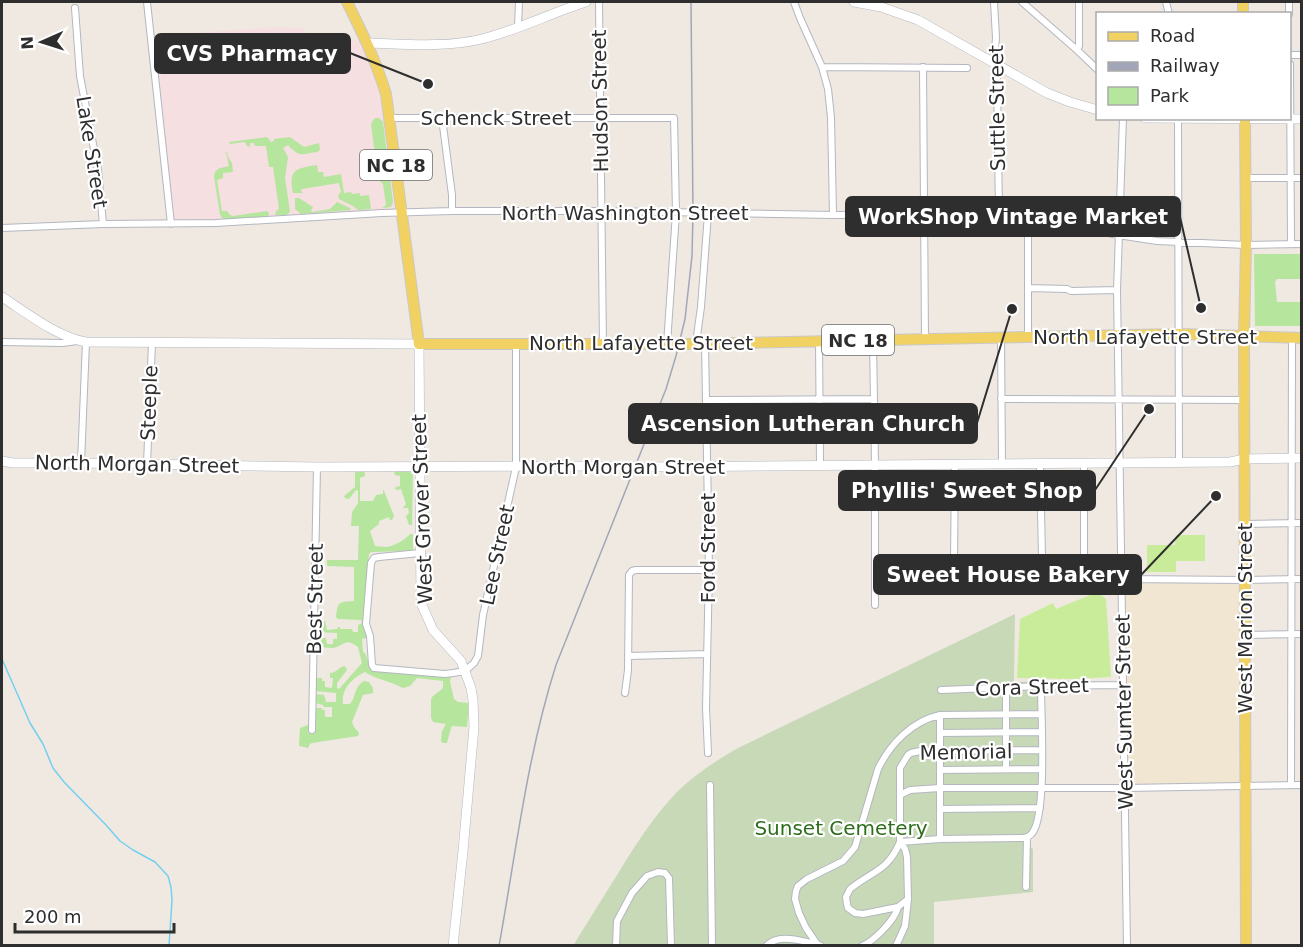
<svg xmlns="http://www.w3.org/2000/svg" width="1303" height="947" font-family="'DejaVu Sans',sans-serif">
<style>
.education{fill:#f0e6d1}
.medical{fill:#f5dfe0}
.green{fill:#b6e59e}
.cemetery{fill:#c8d9b8}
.pitch{fill:#c9ec9a}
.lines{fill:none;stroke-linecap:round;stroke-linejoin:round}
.stream{stroke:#75cff0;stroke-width:1.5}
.street-casing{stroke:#b4b7c1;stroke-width:8}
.secondary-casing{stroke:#b4b7c1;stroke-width:10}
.primary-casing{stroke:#c9c9c9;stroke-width:12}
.street{stroke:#fff;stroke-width:6}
.secondary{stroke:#fff;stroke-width:9}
.primary{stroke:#f2d163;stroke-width:10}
.rail{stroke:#a3a6b8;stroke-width:1.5}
.secondary-bridge-casing{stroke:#b4b7c1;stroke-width:10;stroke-linecap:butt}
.primary-bridge-casing{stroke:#c9c9c9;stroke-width:12;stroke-linecap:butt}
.secondary-bridge{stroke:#fff;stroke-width:9}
.primary-bridge{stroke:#f2d163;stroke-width:10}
.labels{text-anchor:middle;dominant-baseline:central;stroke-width:4.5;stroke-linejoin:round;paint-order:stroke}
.shield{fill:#fff;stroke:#6d6d6d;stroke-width:1.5}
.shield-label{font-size:18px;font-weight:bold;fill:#2e2e2e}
.street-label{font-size:20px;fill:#2e2e2e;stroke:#fff}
.park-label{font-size:20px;fill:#2c6e1b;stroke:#fff}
.leader{fill:none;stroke:#2e2e2e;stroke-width:2}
.callout-dot{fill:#2e2e2e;stroke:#fff;stroke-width:2}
.callout{fill:#2e2e2e;stroke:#2e2e2e;stroke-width:2}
.callout-label{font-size:21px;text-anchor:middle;font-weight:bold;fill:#fff}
</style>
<rect width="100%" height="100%" fill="#efe9e1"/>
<path class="education" d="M1122,579l123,1 1,206 -121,2z"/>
<path class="medical" d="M275,27l29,1 3,13 41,-2 19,4 13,30 22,139 -231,12 -20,-188z"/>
<path class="green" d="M376,118h3l4,4 10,80 -2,5 -9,1 4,-3 -3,-21 -5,-5 -7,-55 3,-5z
M267,137l4,5 3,-1v-2l16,-2 14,10 15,-4 1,7 -3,2c-16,2 -17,6 -29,-7l-5,3 5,9 -3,21 5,34 -3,3h-12l1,-4 3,-2 -6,-42h-4l-3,-21h-11l-1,-3h-4v4l-4,-2 -1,-3 -15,2 -1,-2z
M226,152h1l1,5 4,6 1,9 -10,1v5l-6,2 5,31h5l3,4 3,1 34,-5 2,2 -1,4 -20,2h-23l-3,-1 -2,-4 -6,-37c1,-10 8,-9 15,-11z
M317,165l1,7h5l1,5 17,-3 3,19 7,-1 1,2 8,-1v3l9,-1 2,14 -13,1 -5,-4 -14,-7 -1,-4 3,-3 -2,-9 -37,6 -1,2 2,2h-10c-5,-23 3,-25 24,-28z
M295,198h4l14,9 -2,4 1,1 18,-3 7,-7 13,6 1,2 -50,4 -6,-5z
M1254,254h47v25h-24l-2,3 2,20h24v24h-46z
M355,471h8l2,2v3l-5,2v23h13l3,-6 7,-1v-4l1,1 10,25 -2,4h-2l-1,-3 -10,4v3l-9,7 5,15c4,0 7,1 11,1 8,-1 19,-7 24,-13h3v16l-2,1 -40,1 -2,2 -6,73 4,9 -1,2 -4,1 1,13 2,1 5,13 81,10 -1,6 4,17 4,3 11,1 -2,24 -15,-1 -1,2 -4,15h-4l-2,-2 1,-10 4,-7 -13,-2 -2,-4v-18l1,-3 11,-9v-7l-26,-3 -7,8 -7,2c-12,-7 -26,-8 -38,-16 -12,6 -24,16 -22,32h7c7,-8 3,-16 14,-23l5,1 4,6v5l-10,2 -11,27 2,5 5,6 -1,3 -46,7 -2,1 -2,4 -9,-2 1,-18 8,-3v8l7,1v-26h7v2h3v7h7v-10h-8l-1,-2 -8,-2 1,-9 8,1 2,7h10v-9l-21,-2 1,-13h6v3h3v6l7,1 1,-10h-3v-5c6,0 9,-6 15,-7l2,4 -10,13v5l2,1 23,-26 -4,-16c-14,-10 -13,-1 -25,1 -5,0 -12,-1 -17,-2l1,-11h4l2,3h3l1,6h6v-5h4v-6l-20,-1 1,-11h7l2,9 10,-1 1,-2h2v2h12l1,3h5v-7l4,-2 -1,-3 -23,-1 -2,-2c2,-15 2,-15 18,-16v-34l-27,-1v-6h31l1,-34h-8l1,-14 6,-9v-12l-2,-1 -7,9 -4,-1 -1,-2 11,-9z
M396,471h13l4,4 -1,50h-3l-3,-9 3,-3 -1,-5h-5l3,-4 -5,-15 -4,1 -2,-1 1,-2 4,-1v-10l-5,-1 -1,-3z"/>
<path class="cemetery" d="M1015,614l-1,68 27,-1 1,107 -3,24 -12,32 6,5v43l-99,10v43l-361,1c16,-27 33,-53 49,-79 16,-26 33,-52 54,-74 19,-19 41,-33 64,-46z"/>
<path class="pitch" d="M1176,535h29v26h-29v11h-29v-27h28z
M1090,595h11l5,4 5,78 -36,2 -58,-1 3,-59 33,-16 3,6z"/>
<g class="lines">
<path class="stream" d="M2,659l28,64 13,21 10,24 11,14 42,43 14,16 13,9 22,12 13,14 3,11 1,13 -3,46"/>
<g class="street-casing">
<path id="street" d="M147,2l24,222
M599,2l4,343
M794,2l6,16 22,49 6,22 3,28 2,98
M994,2l2,36 -2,24 3,14 2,138
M1022,2l55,48 21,20
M1166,2l3,12
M1289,2v12
M75,8l5,68 18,94 5,54
M518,27l1,-25
M1077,50l2,-4v-44
M1290,55h12
M1290,64l1,180
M822,67l145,1
M923,67l2,272
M390,118h284l2,95 -9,131
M442,118l10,77v16
M1123,118l-6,172 10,656
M1178,118l1,344
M1245,178h57
M2,228l101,-4 113,-1 166,-10 70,-2h150l231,4 166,-1 30,3 89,18 39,6 89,4 56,-1
M1028,288l39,1 4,2 46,-1
M1001,337l1,127
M1028,337v-113l1,-7
M873,340l2,125v140
M819,341l1,124
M2,342l61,1 14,-2
M696,343l5,-36 7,-93
M705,343l4,227 -3,138 2,45
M1001,399l244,1
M707,400l167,-1
M81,463l5,-121
M147,464l5,-121
M1040,464l2,93 5,11c12,7 30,0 37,-11v-93
M1245,524l57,-1
M420,553l-41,4 -5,1 -3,5 -5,61 4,12 2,29 2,3 71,6 8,-1 12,-2 9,-8 4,-7 5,-41 33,-148v-123
M954,561l1,-97
M1122,579l123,1 57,-1
M1245,635l57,-1
M628,656l79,-2
M941,690l100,-4 82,-1
M625,693l3,-23 1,-95 3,-4 4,-1h73
M312,730l5,-263
M940,733l101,-1
M1006,769v-82
M940,770l101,-1
M710,785l2,161
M1291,785l1,-448
M900,795l10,-5 30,-2h185l177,-3
M940,809l100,-1
M940,839v-124
M900,842l40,-3 81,-1c5,0 9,-1 12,-6 14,-21 8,-117 8,-146
M1026,887l1,-50
M908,899l-10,8 -35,7 -8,-1 -7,-5 -1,-4 -1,-7 4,-8c22,-18 38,-18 50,-47v-74l8,-13 3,-2 9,-2 121,-1
M817,944l-11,-16 -7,-15 -4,-14 1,-8 2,-5 9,-7 36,-18 12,-14 23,-78c12,-25 34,-48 62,-54l101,-1
M616,946l1,-25 15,-28 15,-17 11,-4 7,1 4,5 2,68
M766,946c13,-13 34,-5 51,-2l4,2
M862,946c12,-5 33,-26 36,-39
M896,946l9,-20 3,-27 -1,-42 -2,-8 -5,-7"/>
</g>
<g class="secondary-casing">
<path id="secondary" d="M854,2l27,5 37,13 129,73 23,9 28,8
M367,43c38,1 78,5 115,-4 36,-9 69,-26 104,-37
M1145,118l157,1
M2,297c25,16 55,40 84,45l333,2 2,259 12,27 28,31 10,27 2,12 1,27 -11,124 -10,95
M2,461l11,2h68l236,4 305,-1
M643,467l587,-5 15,-3 57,-1"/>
</g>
<g class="primary-casing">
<path id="primary" d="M347,2c15,30 29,59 39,92l33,250h252
M1243,2v12
M1245,118l1,127 -2,91 2,610
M688,344l492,-10 122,4"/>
</g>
<use href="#street" class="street"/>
<use href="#secondary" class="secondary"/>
<use href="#primary" class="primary"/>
<path class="rail" d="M499,946c17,-94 28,-190 57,-281l110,-276 10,-33 9,-37 7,-63 1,-43 -2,-211"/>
<g class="secondary-bridge-casing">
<path id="secondary-bridge" d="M622,466l21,1"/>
</g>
<g class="primary-bridge-casing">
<path id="primary-bridge" d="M671,344h17"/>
</g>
<use href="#secondary-bridge" class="secondary-bridge"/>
<use href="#primary-bridge" class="primary-bridge"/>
</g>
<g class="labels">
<g class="shield">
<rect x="360" y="150" width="72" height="30" rx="4.5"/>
<rect x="822" y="325" width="72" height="30" rx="4.5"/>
</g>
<g class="shield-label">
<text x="396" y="165">NC 18</text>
<text x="858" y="340">NC 18</text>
</g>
<g class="street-label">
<text transform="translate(600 101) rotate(-91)">Hudson Street</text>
<text transform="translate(997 108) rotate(-91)">Suttle Street</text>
<text x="496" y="118">Schenck Street</text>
<text transform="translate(92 152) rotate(81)">Lake Street</text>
<text x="625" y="213">North Washington Street</text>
<text x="1145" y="337">North Lafayette Street</text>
<text x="641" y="343">North Lafayette Street</text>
<text transform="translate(149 403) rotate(-88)">Steeple</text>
<text transform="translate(137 464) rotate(1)">North Morgan Street</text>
<text x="623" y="467">North Morgan Street</text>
<text transform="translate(422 509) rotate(-92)">West Grover Street</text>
<text transform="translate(708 548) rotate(-90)">Ford Street</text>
<text transform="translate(497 555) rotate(-78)">Lee Street</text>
<text transform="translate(315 599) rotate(-89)">Best Street</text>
<text transform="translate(1245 618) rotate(-90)">West Marion Street</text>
<text transform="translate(1032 687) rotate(-2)">Cora Street</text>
<text transform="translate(1124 712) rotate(-91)">West Sumter Street</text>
<text transform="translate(966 752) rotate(-1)">Memorial</text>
</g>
<g class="park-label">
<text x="841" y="828">Sunset Cemetery</text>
</g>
</g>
<path class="leader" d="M428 84L350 53M1201 308L1180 217M1012 309L977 423M1149 409L1095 490M1216 496L1141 575"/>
<g class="callout-dot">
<circle cx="428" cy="84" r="6"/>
<circle cx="1201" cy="308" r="6"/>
<circle cx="1012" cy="309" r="6"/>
<circle cx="1149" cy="409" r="6"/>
<circle cx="1216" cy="496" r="6"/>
</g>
<g class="callout">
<rect x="155" y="34" width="195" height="39" rx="6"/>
<rect x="846" y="197" width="334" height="39" rx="6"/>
<rect x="629" y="404" width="348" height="39" rx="6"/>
<rect x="839" y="471" width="256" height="39" rx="6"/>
<rect x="874" y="555" width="267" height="39" rx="6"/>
</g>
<g class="callout-label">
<text x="252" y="61">CVS Pharmacy</text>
<text x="1013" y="224">WorkShop Vintage Market</text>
<text x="803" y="431">Ascension Lutheran Church</text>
<text x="967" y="498">Phyllis' Sweet Shop</text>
<text x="1008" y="582">Sweet House Bakery</text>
</g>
<rect width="1303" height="947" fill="none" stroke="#2e2e2e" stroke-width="6"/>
<rect x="1096" y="12" width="195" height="108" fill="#ffffff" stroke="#ababab" stroke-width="1.5"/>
<rect x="1108" y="32" width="30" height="9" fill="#f2d163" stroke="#ababab" stroke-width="1.5"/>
<text x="1150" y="42" font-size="18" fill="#2e2e2e">Road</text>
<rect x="1108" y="62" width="30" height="9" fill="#a3a6b8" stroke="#ababab" stroke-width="1.5"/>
<text x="1150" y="72" font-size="18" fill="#2e2e2e">Railway</text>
<rect x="1108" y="87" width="30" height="18" fill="#b6e59e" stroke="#ababab" stroke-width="1.5"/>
<text x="1150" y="102" font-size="18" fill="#2e2e2e">Park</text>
<g transform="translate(42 42) rotate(267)" stroke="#ffffff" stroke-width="4.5" paint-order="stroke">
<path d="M0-4.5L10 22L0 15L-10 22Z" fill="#2e2e2e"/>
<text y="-9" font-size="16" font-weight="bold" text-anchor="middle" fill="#2e2e2e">N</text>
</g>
<path d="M15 923v9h159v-9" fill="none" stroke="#2e2e2e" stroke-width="3"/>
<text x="24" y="923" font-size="18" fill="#2e2e2e" stroke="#ffffff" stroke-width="4.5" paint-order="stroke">200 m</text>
</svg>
